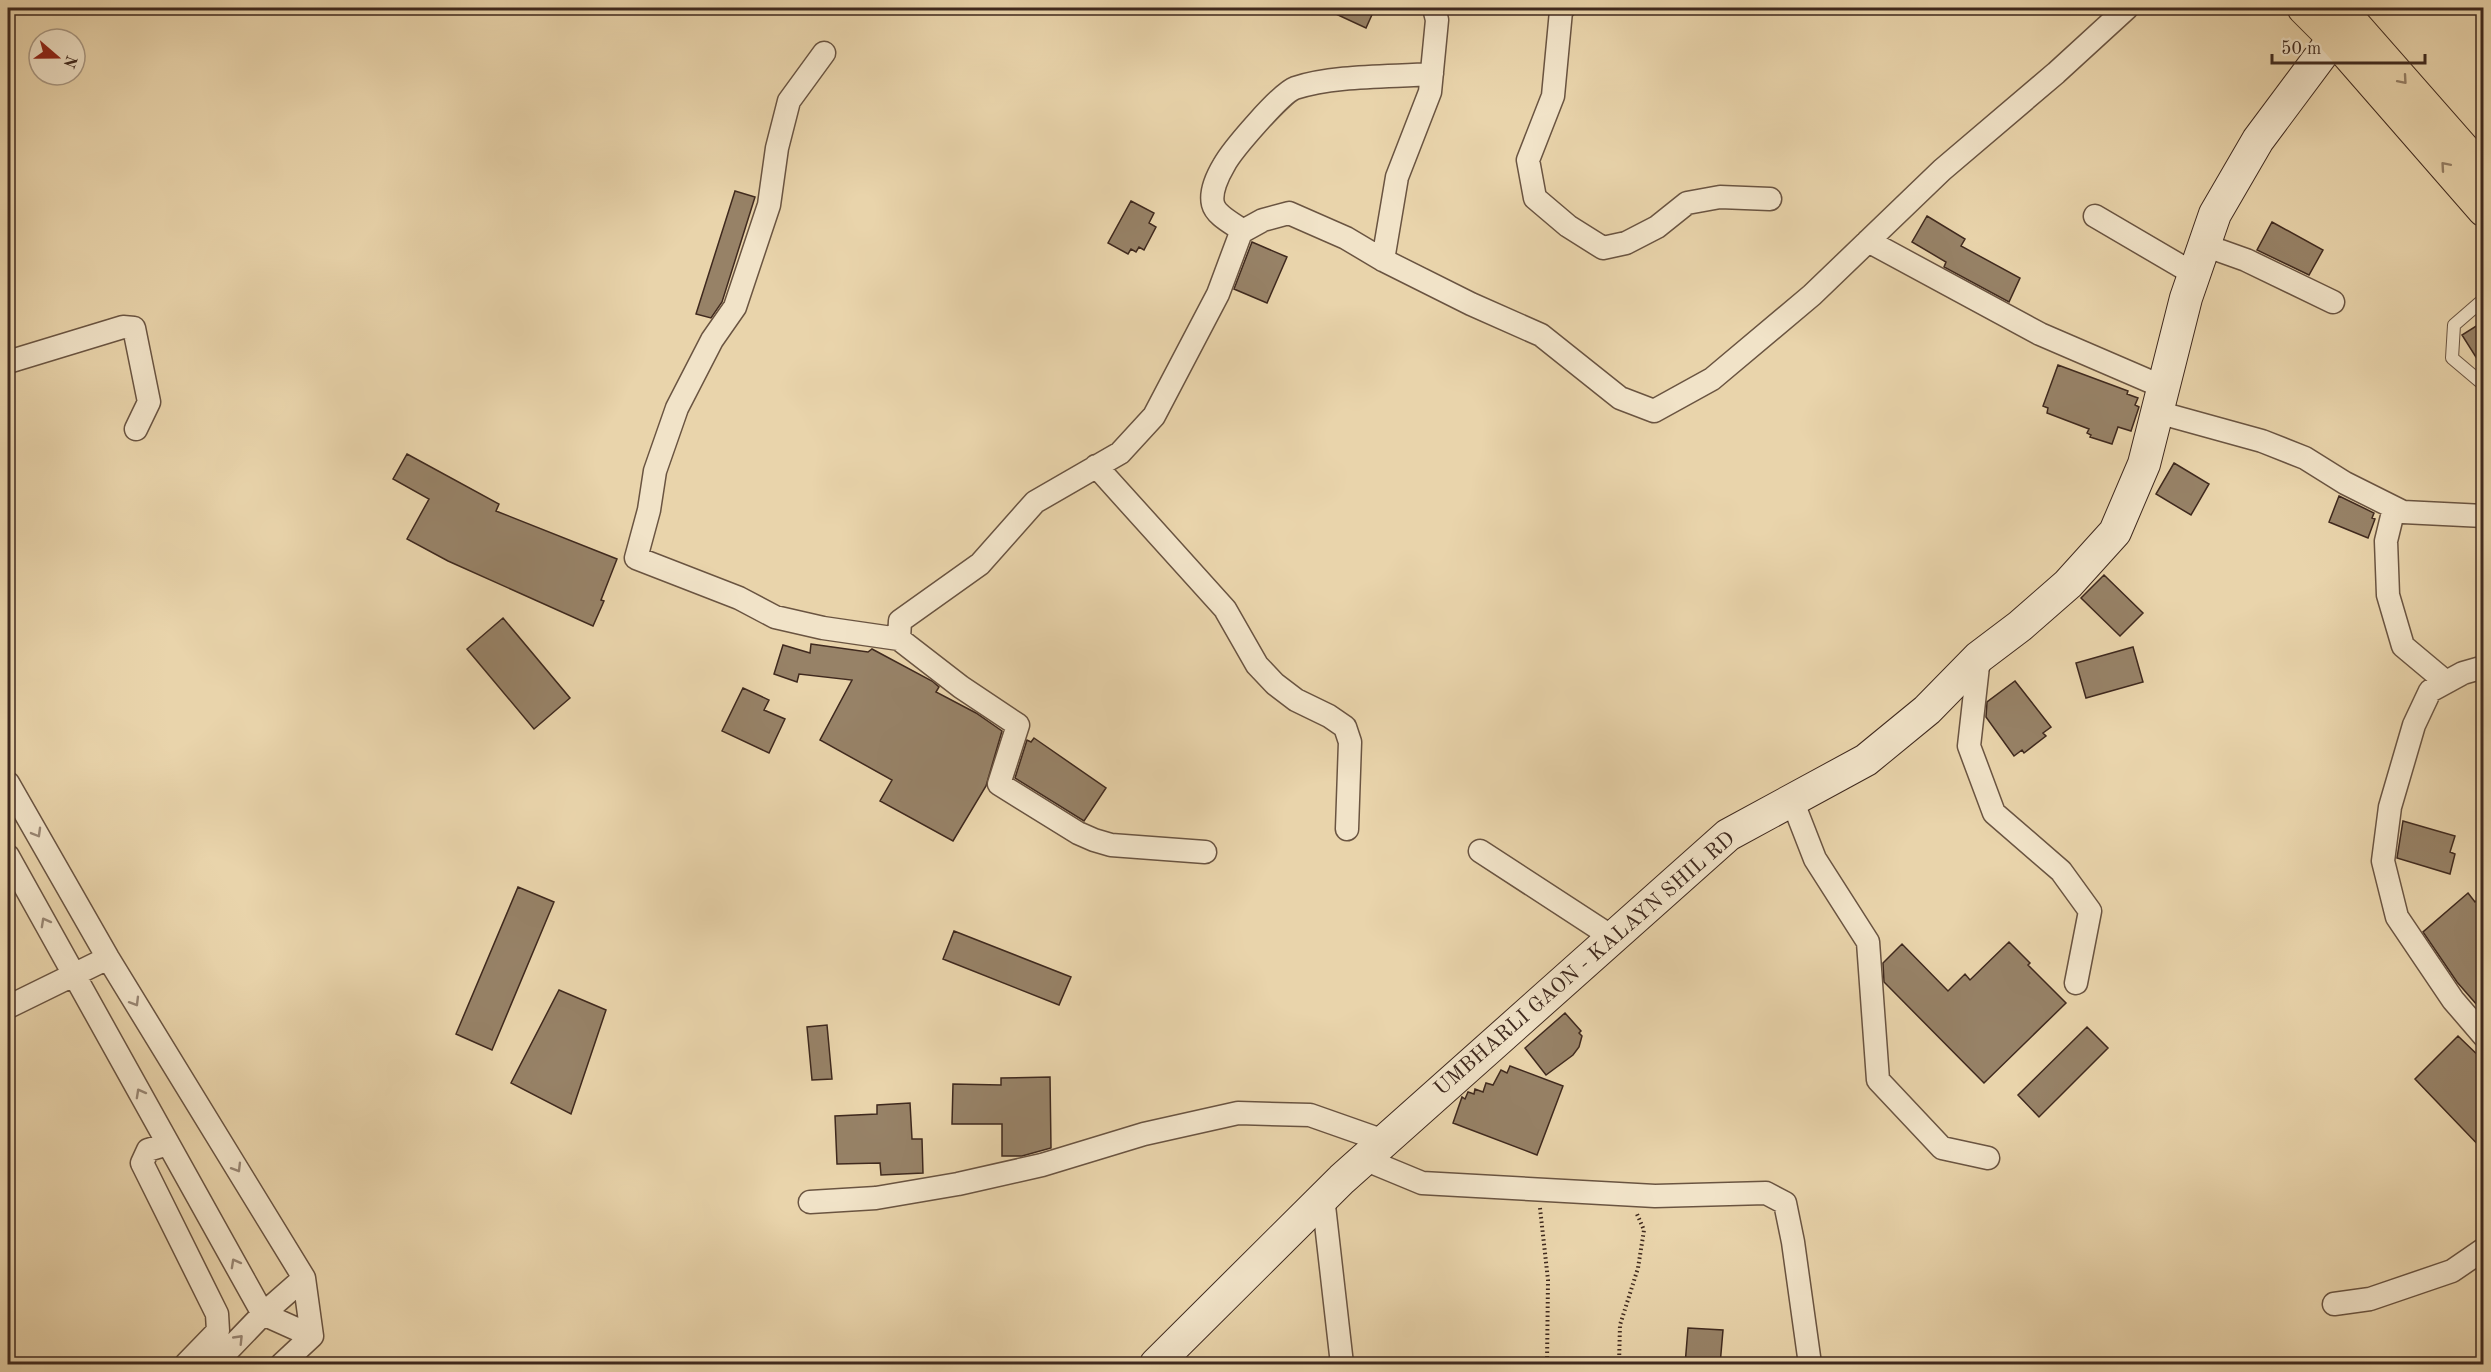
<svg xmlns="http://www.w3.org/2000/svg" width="2491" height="1372" font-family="'Old Standard TT',serif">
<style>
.building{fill:#978267;stroke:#3f291e;stroke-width:1.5}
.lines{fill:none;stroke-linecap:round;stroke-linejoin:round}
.lane-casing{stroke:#6a5441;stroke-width:14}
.street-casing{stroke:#6a5441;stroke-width:25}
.secondary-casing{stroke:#3f291e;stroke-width:34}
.primary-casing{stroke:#3f291e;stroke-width:35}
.path{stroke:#3f291e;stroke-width:4;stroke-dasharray:1.5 3;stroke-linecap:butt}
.lane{stroke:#f1e3c8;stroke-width:12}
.street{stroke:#f1e3c8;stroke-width:22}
.secondary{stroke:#f1e3c8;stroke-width:32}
.primary{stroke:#e9d4ab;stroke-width:33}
.oneway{stroke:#947e64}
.oneway2{stroke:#988673}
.labels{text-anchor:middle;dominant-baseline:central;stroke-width:4.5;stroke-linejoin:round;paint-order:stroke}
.street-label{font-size:21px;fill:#3f291e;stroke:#f1e3c8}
</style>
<rect width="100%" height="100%" fill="#e9d4ab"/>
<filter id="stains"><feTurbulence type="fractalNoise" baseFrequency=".00333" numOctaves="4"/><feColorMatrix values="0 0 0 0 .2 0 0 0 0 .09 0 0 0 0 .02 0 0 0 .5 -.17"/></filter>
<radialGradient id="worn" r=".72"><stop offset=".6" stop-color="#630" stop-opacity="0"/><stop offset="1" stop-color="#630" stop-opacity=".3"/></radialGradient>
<path class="building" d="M1323,8h52l-9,20z
M735,191l20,6 -33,105 -11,16 -15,-4z
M1131,201l23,12 -5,10 7,4 -12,23 -5,-3 -3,5 -5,-3 -3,5 -20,-11z
M1927,216l38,23 -4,7 59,32 -11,24 -65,-35 2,-5 -34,-20z
M2272,222l51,28 -14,25 -52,-25z
M1252,242l35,15 -20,46 -33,-14z
M2484,321v49l-22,-35z
M2058,365l70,26 -1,3 11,4 -3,7 4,2 -8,24 -13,-4 -6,17 -22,-7 1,-2 -4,-2 2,-4 -42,-16 1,-5 -5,-2z
M407,454l92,50 -3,7 121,48 -16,41 3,1 -11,25 -145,-65 -41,-22 22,-40 -36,-20z
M2174,463l35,21 -18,31 -35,-21z
M2339,496l35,17 -2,5 3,1 -7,19 -39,-16z
M2104,575l39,38 -23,23 -39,-38z
M503,618l67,80 -36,31 -67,-80z
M811,644l57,8 4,-3 60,32 7,6 -3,5 40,21 26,18 -16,55 -33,55 -73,-40 12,-21 -72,-40 32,-60 -53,-6 -2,8 -23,-8 9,-29 27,8z
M2133,647l10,35 -57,16 -10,-35z
M2015,681l36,46 -8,6 3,3 -22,17 -2,-3 -8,6 -28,-39 1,-15z
M743,688l26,12 -5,10 21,9 -16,34 -47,-22z
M1034,738l72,50 -22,33 -69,-43 12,-38 4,2z
M2403,821l52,15 -5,16 5,2 -5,20 -53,-16z
M518,887l36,15 -62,148 -36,-16z
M2468,893l7,9 9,-8v119l-27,-31 -34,-50z
M954,931l117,46 -12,28 -116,-46z
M2009,942l21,21 -2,2 38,38 -82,80 -100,-101 -1,-19 19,-19 46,47 17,-17 5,6z
M559,990l47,20 -35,104 -60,-31z
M1565,1013l16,18 -2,2 3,3 -3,11 -6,8 -27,20 -21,-27z
M827,1025l5,54 -20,1 -5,-53z
M2087,1027l21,21 -69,69 -21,-22z
M2458,1036l26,25v90l-69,-72z
M1510,1066l53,20 -26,69 -84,-32 9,-26 3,2 3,-7 6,2 1,-5 8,3 3,-9 7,2 8,-15 6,3z
M1050,1077l1,71 -29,8h-20v-32h-50l1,-40 48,1v-7z
M910,1103l2,36h10l1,34 -42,2 -1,-12 -43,1 -2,-48 42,-2v-9z
M1688,1328l35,2 -3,35h-35z"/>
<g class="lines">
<g class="lane-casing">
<path id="lane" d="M2484,299l-30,26 -2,33 32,27"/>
</g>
<g class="street-casing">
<path id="street" d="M1564,8l-3,3 -8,85 -25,64 7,38 33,28 35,22 23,-5 31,-16 30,-24 33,-6 50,2
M824,53l-35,48 -12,47 -8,57 -34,102 -23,33 -35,68 -22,63 -6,39 -13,48 103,40 36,19 48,11 76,11
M2095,216l99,58
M1243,231c-9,-7 -27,-15 -30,-27 -3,-12 5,-29 11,-39 8,-15 57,-72 71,-77 39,-13 96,-11 137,-14
M1868,241l172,93 123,53
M2204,245l42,15 87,42
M1383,260l14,-83 33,-85 7,-72 -3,-12
M8,362l115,-35 11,1 15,74 -13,27
M2157,412l105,29 43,17 40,25 58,29 81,4
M1096,466l129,143 32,56 18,19 21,16 33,16 16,11 5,15 -3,87
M2394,508l-8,33 2,54 15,51 43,36
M1979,657l-10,89 25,67 67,58 29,40 -14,72
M2484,667l-21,6 -33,18 -16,34 -24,82 -7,54 14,56 56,83 31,36
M8,783l100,175 196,320 8,58 -30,28
M1792,800l23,59 53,83 10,138 64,68 46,10
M1480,851l132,86
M1205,852l-94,-7 -17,-5 -16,-7 -79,-49 19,-59 -57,-38 -62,-48 1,-18 80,-57 55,-62 85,-49 34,-37 64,-122 22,-59 3,-4 20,-11 26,-7 57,25 37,22 88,44 70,31 79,63 34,13 58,-32 100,-84 130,-125 114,-97 71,-65
M8,856l255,458 49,22
M8,1007l100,-49
M168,1144l-20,6 -6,13 75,151 1,17 -32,33
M1364,1159l58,24 233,13 111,-3 19,10 8,39 17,122
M1323,1197l19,167
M810,1202l66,-4 82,-14 84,-19 102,-31 94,-21 72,2 74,26
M2334,1304l36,-5 82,-28 32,-22
M215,1364l48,-50 41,-36"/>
</g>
<g class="secondary-casing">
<path id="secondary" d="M1156,1364l186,-185 386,-344 138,-75 61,-50 52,-53 41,-31 48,-42 47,-52 29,-68 42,-166 29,-84 43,-74 76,-102 17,-18"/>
</g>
<g class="primary-casing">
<path id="primary" d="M2304,8l30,30 150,172
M2339,8l145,165"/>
</g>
<path class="path" d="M1540,1208l8,72 -1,84
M1619,1364l1,-39 18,-57 6,-38 -7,-16"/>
<use href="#lane" class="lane"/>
<use href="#street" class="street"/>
<use href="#secondary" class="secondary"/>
<use href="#primary" class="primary"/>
</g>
<defs><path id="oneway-chevron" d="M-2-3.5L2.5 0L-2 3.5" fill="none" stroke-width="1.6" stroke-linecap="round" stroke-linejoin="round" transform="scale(1.5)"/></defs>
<g class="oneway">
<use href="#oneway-chevron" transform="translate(2403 80) rotate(49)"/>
<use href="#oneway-chevron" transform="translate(2445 166) rotate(-131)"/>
</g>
<g class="oneway2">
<use href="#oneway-chevron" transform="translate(37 833) rotate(60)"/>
<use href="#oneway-chevron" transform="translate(45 922) rotate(-119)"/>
<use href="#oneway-chevron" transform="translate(135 1002) rotate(59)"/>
<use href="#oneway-chevron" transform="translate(140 1093) rotate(-119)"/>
<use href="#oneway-chevron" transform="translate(237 1168) rotate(59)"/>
<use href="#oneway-chevron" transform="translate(235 1263) rotate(-119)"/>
<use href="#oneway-chevron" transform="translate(239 1339) rotate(-46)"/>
</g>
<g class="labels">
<g class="street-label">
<text transform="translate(1585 964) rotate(-41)">UMBHARLI GAON - KALAYN SHIL RD</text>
</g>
</g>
<rect width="2491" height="1372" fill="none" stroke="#e9d4ab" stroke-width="30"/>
<rect x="9" y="9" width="2473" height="1354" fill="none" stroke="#3f291e" stroke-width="3"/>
<rect x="15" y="15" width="2461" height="1342" fill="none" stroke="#3f291e" stroke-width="1.5"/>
<g transform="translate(57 57) rotate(110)"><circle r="28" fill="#f1e3c8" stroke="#aa9984" stroke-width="1.5"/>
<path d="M0-4.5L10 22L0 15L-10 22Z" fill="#8f2418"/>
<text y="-9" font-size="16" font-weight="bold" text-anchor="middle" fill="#3f291e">N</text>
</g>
<path d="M2272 54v9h153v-9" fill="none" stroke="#3f291e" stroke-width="3"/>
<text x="2281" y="54" font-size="18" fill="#3f291e" stroke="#f1e3c8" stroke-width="4.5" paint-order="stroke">50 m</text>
<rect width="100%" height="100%" filter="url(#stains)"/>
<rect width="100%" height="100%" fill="url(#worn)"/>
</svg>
